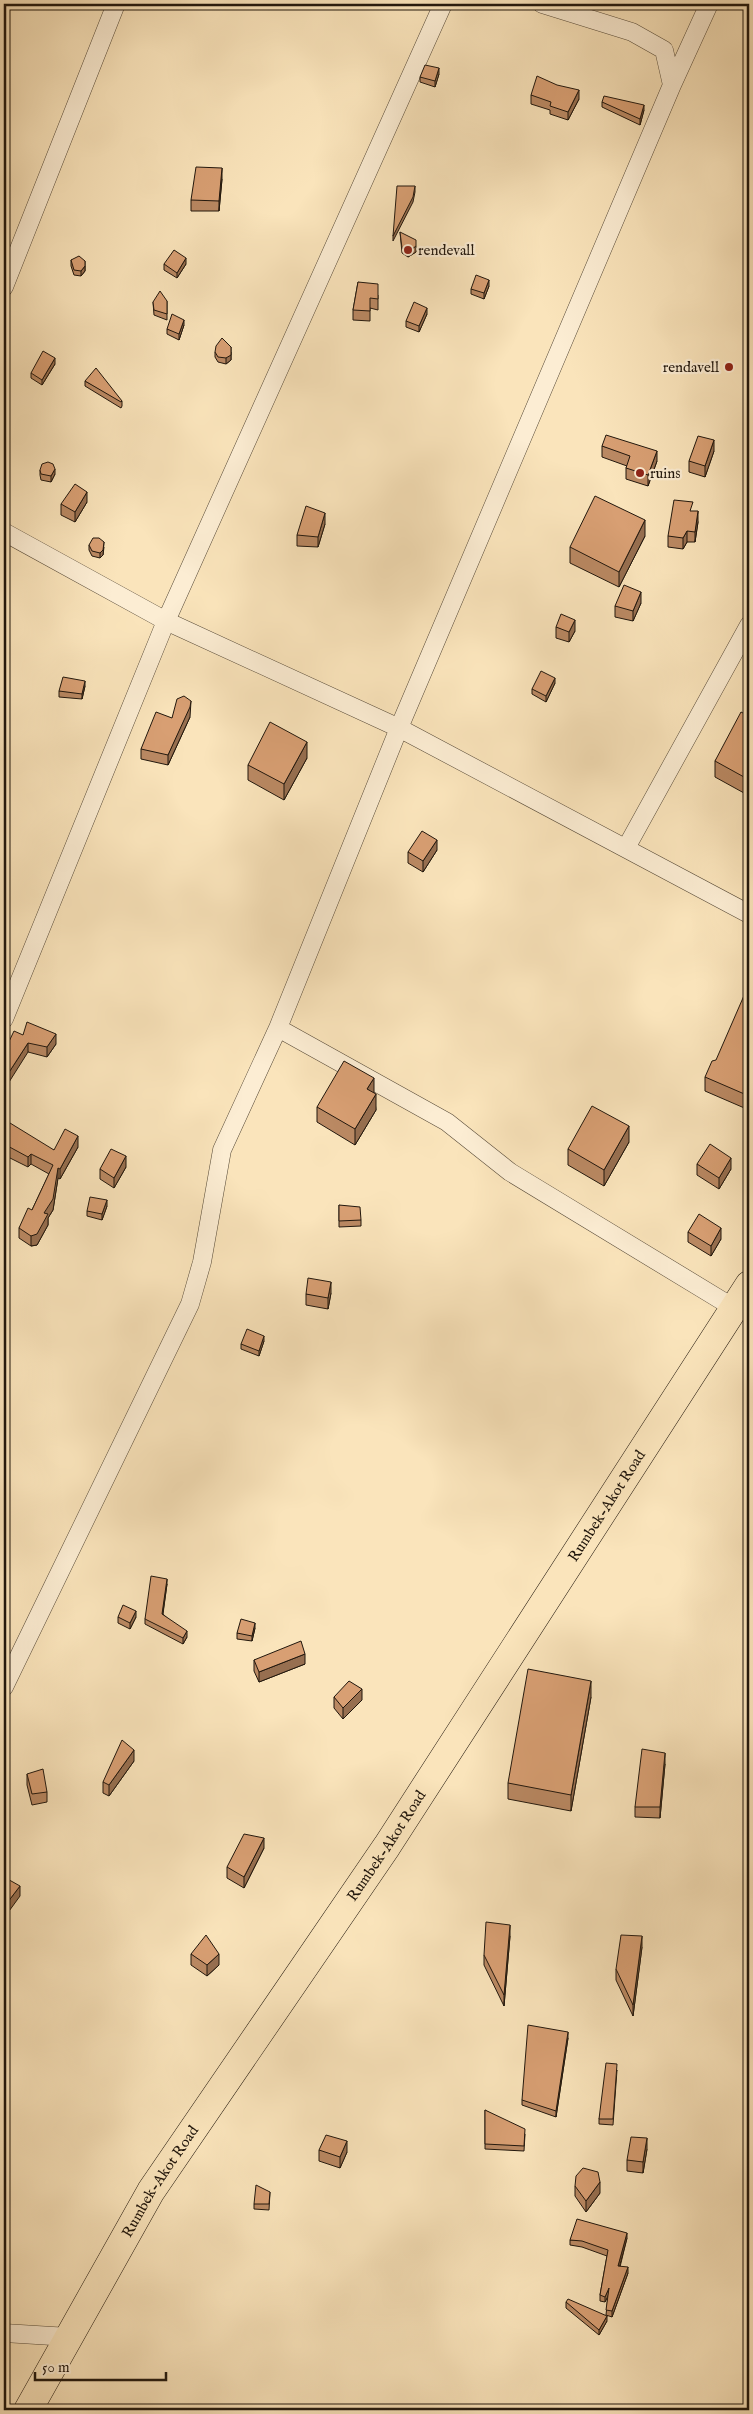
<svg xmlns="http://www.w3.org/2000/svg" width="753" height="2414" font-family="'IM FELL English',serif">
<style>
.lines{fill:none;stroke-linecap:round;stroke-linejoin:round}
.street-casing{stroke:#574a38;stroke-width:19}
.primary-casing{stroke:#21170d;stroke-width:29}
.street{stroke:#fcedd3;stroke-width:18}
.primary{stroke:#fae4bb;stroke-width:28}
.wall{fill:#ba8963;stroke:#21170d}
.shaded-wall{fill:#976f50;stroke:#21170d}
.building{fill:#d89f73;stroke:#21170d}
.poi-dot{fill:#8f2418;stroke:#fcedd3;stroke-width:2}
.labels{text-anchor:middle;dominant-baseline:central;stroke-width:4.5;stroke-linejoin:round;paint-order:stroke}
.poi-label{font-size:15px;fill:#21170d;stroke:#fcedd3;text-anchor:start}
.street-label{font-size:15px;fill:#21170d;stroke:#fcedd3}
</style>
<rect width="100%" height="100%" fill="#fae4bb"/>
<filter id="stains"><feTurbulence type="fractalNoise" baseFrequency=".004" numOctaves="4"/><feColorMatrix values="0 0 0 0 .2 0 0 0 0 .09 0 0 0 0 .02 0 0 0 .5 -.17"/></filter>
<radialGradient id="worn" r=".72"><stop offset=".6" stop-color="#630" stop-opacity="0"/><stop offset="1" stop-color="#630" stop-opacity=".3"/></radialGradient>
<g class="lines">
<g class="street-casing">
<path id="street" d="M542,4l90,28 32,18 8,35
M4,287l112,-283
M4,532l162,89 233,107 350,186
M626,848l123,-223
M4,1019l162,-398 277,-617
M278,1028l169,94 63,50 224,136
M4,1687l186,-383 12,-42 20,-112 56,-122 121,-300 273,-643 37,-81
M4,2333l65,4"/>
</g>
<g class="primary-casing">
<g id="primary">
<path id="s1" d="M28,2410l123,-219 236,-345 362,-561"/>
</g>
</g>
<use href="#street" class="street"/>
<use href="#primary" class="primary"/>
</g>
<path class="wall" d="M439,74l-4,13 -15,-5v-5z
M531,95l48,4 -11,21 -18,-6v-4l-19,-6z
M602,102l42,8 -4,15 -38,-18z
M222,179l-3,32h-28v-11z
M400,232l16,20 -8,5 -6,-4z
M71,260l14,1v10l-4,5 -7,-1 -3,-9z
M164,264h22l-9,14 -13,-8z
M358,282l20,13v15l-8,-2v13l-17,-1v-10z
M489,286l-5,13 -13,-5v-5z
M167,301v19l-13,-5 -1,-13z
M427,314l-8,18 -13,-5v-6z
M184,325l-5,15 -12,-6v-5z
M215,352h16v8l-5,4 -8,-2 -3,-5z
M55,364l-13,21 -11,-7v-5z
M85,381l37,20v5l-1,2 -36,-22z
M602,446l55,15 -9,25 -22,-7v-11l1,-2 -25,-9z
M714,451l-9,26 -16,-5v-11z
M40,470l15,4 -4,8 -10,-2 -1,-5z
M87,502l-12,20 -14,-7v-11z
M693,511l5,11 -3,20h-8l-4,7 -15,-2v-11z
M325,524l-7,23 -21,-1v-11z
M645,536l-26,51 -49,-24v-16z
M89,545l15,2 -1,8 -3,3 -8,-2 -3,-6z
M641,603l-8,18 -18,-4v-11z
M556,627l19,4 -6,11 -13,-4z
M555,683l-9,19 -14,-8v-5z
M85,686l-3,13 -23,-2v-6z
M749,716l-5,77 -29,-16v-16z
M190,717l-22,48 -27,-6v-10l31,-31z
M307,758l-23,42 -36,-20v-15z
M437,850l-14,22 -15,-9v-11z
M23,1035l33,9 -9,13 -19,-5z
M748,1074l1,3v33l-44,-19v-14z
M374,1093l2,17 -21,35 -38,-23v-15z
M4,1133l50,17 24,-3 -18,32 -2,-1 -5,32 -5,8v7l-11,20 -6,1 -12,-8v-10l13,-18 17,-36 -18,-10 -3,3 -24,-12z
M629,1142l-25,44 -36,-21v-16z
M697,1164l34,5 -12,20 -22,-14z
M126,1167l-12,21 -14,-9v-10z
M339,1205l22,15v6l-22,1z
M107,1206l-5,14 -15,-4v-5z
M688,1232l33,7 -10,17 -23,-14z
M331,1293l-3,16 -22,-4v-11z
M264,1341l-5,15 -18,-7v-5z
M167,1584l-4,30 24,23 -4,7 -38,-20v-5z
M118,1617h18l-6,12 -12,-6z
M255,1628l-3,13 -15,-2v-6z
M254,1660l51,4 -46,18 -5,-11z
M334,1697l28,3 -19,19 -9,-11z
M591,1697l-20,114 -63,-12v-16z
M134,1761l-25,35 -6,-3v-11z
M665,1764l-5,54 -25,-1v-10z
M27,1774l20,18v10l-15,3 -5,-20z
M264,1848l-20,40 -17,-10v-11z
M510,1936l-6,70 -20,-41v-10z
M642,1947l-9,69 -17,-36v-11z
M191,1954l28,11 -12,11 -16,-11z
M568,2038l-12,79 -34,-12v-5z
M617,2070l-4,55 -14,-1v-5z
M485,2110l40,24 -1,17 -39,-2z
M647,2149l-4,24 -16,-2v-11z
M319,2150l28,2 -7,16 -21,-7z
M575,2186l25,7 -14,19 -11,-16z
M270,2192l-1,18 -15,-1v-5z
M627,2238l-7,29 8,6 -16,44 -6,-2 2,-19 -3,6 -5,-1v-6l7,-39 -25,-9 -12,-2v-5z
M566,2302l41,19 -8,14 -33,-27z"/>
<path class="shaded-wall" d="M439,68v6l-4,13v-6z
M579,90v9l-11,21v-8z
M644,105v5l-4,15v-6z
M222,168v11l-3,32v-10z
M415,186v6l-2,10 -20,39v-5z
M416,246v6l-8,5v-5z
M186,258v6l-9,14v-5z
M85,266v5l-4,5v-5z
M489,280v6l-5,13v-6z
M427,308v6l-8,18v-6z
M184,320v5l-5,15v-6z
M231,347v13l-5,4v-6z
M55,358v6l-13,21v-5z
M714,440v11l-9,26v-11z
M657,451v10l-9,25v-11z
M55,469v5l-4,8v-6z
M87,492v10l-12,20v-10z
M698,511v11l-3,20v-10z
M325,513v11l-7,23v-10z
M645,520v16l-26,51v-15z
M687,531v11l-4,7v-11z
M104,542l-1,13 -3,3v-5z
M641,592v11l-8,18v-10z
M575,620v11l-6,11v-10z
M555,678v5l-9,19v-6z
M85,681v5l-3,13v-5z
M191,701l-1,16 -22,48v-10z
M307,742v16l-23,42v-16z
M749,768v16l-5,9v-16z
M437,840v10l-14,22v-11z
M56,1034v10l-9,13v-10z
M28,1043v9l-24,38v-10z
M749,1056v14l-5,11v-13z
M374,1078v16l-7,-5z
M376,1094v16l-21,35v-16z
M629,1126v16l-25,44v-16z
M78,1136v11l-18,32v-10z
M31,1154v10l-3,3v-10z
M126,1156v11l-12,21v-10z
M731,1158v11l-12,20v-11z
M58,1168v10l-5,32 -5,8v7l-11,20 -6,1v-10l13,-23z
M107,1200v6l-5,14v-6z
M721,1228v11l-10,17v-10z
M331,1282v11l-3,16v-11z
M264,1336v5l-5,15v-5z
M167,1579v5l-5,35v-5z
M136,1611v6l-6,12v-6z
M255,1623v5l-3,13v-5z
M187,1631v6l-4,7v-6z
M305,1654v10l-46,18v-10z
M591,1681v16l-20,114v-16z
M362,1689v11l-19,19v-11z
M134,1750v11l-25,35v-11z
M665,1753v11l-5,54v-11z
M264,1838v10l-20,40v-11z
M20,1886v10l-16,22v-11z
M510,1925v11l-6,70v-11z
M642,1936v11l-9,69v-11z
M219,1954v11l-12,11v-11z
M568,2032v6l-12,79v-6z
M647,2138v11l-4,24v-11z
M347,2141v11l-7,16v-11z
M600,2182v11l-14,19v-11z
M627,2233v5l-9,34v-6z
M628,2267v6l-16,44v-6z
M609,2288v6l-4,8v-5z
M607,2316v5l-8,14v-5z"/>
<path class="building" d="M425,65l14,3 -4,13 -15,-4z
M537,76l20,9 22,5 -11,22 -18,-6 1,-4 -20,-7z
M604,96l40,9 -4,14 -38,-17z
M196,167l26,1 -3,33 -28,-1z
M397,186h18l-2,11 -20,39z
M400,232l16,8v6l-8,6 -6,-4z
M174,250l12,8 -9,15 -13,-9z
M79,256l6,5v5l-4,5 -7,-1 -3,-10z
M476,275l13,5 -5,13 -13,-4z
M358,282l20,2v15l-8,-1v13l-17,-1z
M160,291l7,10v13l-13,-4 -1,-8z
M414,302l13,6 -8,18 -13,-5z
M172,314l12,6 -5,14 -12,-5z
M222,338l9,9v8l-5,3 -8,-1 -3,-5 1,-6z
M43,351l12,7 -13,22 -11,-7z
M96,368l26,33 -1,1 -36,-21z
M606,435l51,16 -9,24 -22,-7 4,-12 -28,-10z
M698,436l16,4 -9,26 -16,-5z
M48,462l5,2 2,5 -4,7 -10,-2 -1,-4 2,-6z
M75,484l12,8 -12,20 -14,-8z
M595,496l50,24 -26,52 -49,-25z
M674,500l19,2 -3,9h8l-3,21 -8,-1 -4,7 -15,-2z
M306,506l19,7 -7,24 -21,-2z
M93,538h6l5,4 -1,8 -3,3 -8,-2 -3,-6z
M624,585l17,7 -8,19 -18,-5z
M561,614l14,6 -6,12 -13,-5z
M541,671l14,7 -9,18 -14,-7z
M63,677l22,4 -3,13 -23,-3z
M184,696l7,5 -1,6 -22,48 -27,-6 15,-37 16,6 5,-19z
M741,712l8,4v52l-5,9 -29,-16z
M270,722l37,20 -23,42 -36,-19z
M422,831l15,9 -14,21 -15,-9z
M746,991l3,2v63l-5,12 5,9v19l-44,-19 7,-16 4,-1z
M27,1022l29,12 -9,13 -19,-4 -24,37v-28l10,-21 9,4z
M344,1061l30,17 -7,11 9,5 -21,35 -38,-22z
M592,1106l37,20 -25,44 -36,-21z
M10,1123l44,27 11,-21 13,7 -18,33 -2,-1 -5,31 -9,14 4,1 -11,20 -6,2 -12,-8 9,-20 4,2 21,-45 -22,-11 -3,3 -24,-13v-11z
M710,1144l21,14 -12,20 -22,-14z
M111,1149l15,7 -12,22 -14,-9z
M90,1197l17,3 -5,14 -15,-3z
M339,1205l21,2 1,13 -22,1z
M699,1214l22,14 -10,18 -23,-14z
M308,1278l23,4 -3,16 -22,-4z
M247,1329l17,7 -5,15 -18,-7z
M151,1576l16,3 -5,35 25,17 -4,7 -38,-19z
M123,1605l13,6 -6,12 -12,-6z
M241,1619l14,4 -3,13 -15,-3z
M301,1641l4,13 -46,18 -5,-12z
M528,1669l63,12 -20,114 -63,-12z
M349,1681l13,8 -19,19 -9,-11z
M122,1740l12,10 -25,35 -6,-3z
M642,1749l23,4 -5,54h-25z
M43,1769l4,23 -15,2 -5,-20z
M244,1834l20,4 -20,39 -17,-10z
M4,1877l16,9 -16,21z
M486,1922l24,3 -6,70 -20,-40z
M206,1935l13,19 -12,11 -16,-11z
M621,1935l21,1 -9,69 -17,-36z
M528,2025l40,7 -12,79 -34,-11z
M606,2063l11,1 -4,55h-14z
M485,2110l40,19 -1,17 -39,-2z
M326,2135l21,6 -7,16 -21,-7z
M631,2137l16,1 -4,24 -16,-2z
M583,2168l15,4 2,10 -14,19 -11,-15 1,-10z
M256,2185l14,7 -1,12h-15z
M577,2219l50,14 -9,33 10,1 -16,44 -6,-1 3,-22 -4,9 -5,-2 8,-45 -26,-9 -12,-1z
M568,2299l39,17 -8,14 -33,-28z"/>
<g class="poi-dot">
<circle cx="408" cy="250" r="5"/>
<circle cx="729" cy="367" r="5"/>
<circle cx="640" cy="473" r="5"/>
</g>
<g class="labels">
<g class="poi-label">
<text x="418" y="250">rendevall</text>
<text x="719" y="367" text-anchor="end">rendavell</text>
<text x="650" y="473">ruins</text>
</g>
<g class="street-label">
<text stroke="none"><textPath href="#s1" startOffset="1074">Rumbek-Akot Road</textPath></text>
<text stroke="none"><textPath href="#s1" startOffset="669">Rumbek-Akot Road</textPath></text>
<text stroke="none"><textPath href="#s1" startOffset="264">Rumbek-Akot Road</textPath></text>
</g>
</g>
<rect width="753" height="2414" fill="none" stroke="#fae4bb" stroke-width="20"/>
<rect x="5" y="5" width="743" height="2404" fill="none" stroke="#21170d" stroke-width="2.5"/>
<rect x="10" y="10" width="733" height="2394" fill="none" stroke="#21170d"/>
<path d="M35 2372v8h131v-8" fill="none" stroke="#21170d" stroke-width="2.5"/>
<text x="42" y="2372" font-size="15" fill="#21170d" stroke="#fcedd3" stroke-width="4" paint-order="stroke">50 m</text>
<rect width="100%" height="100%" filter="url(#stains)"/>
<rect width="100%" height="100%" fill="url(#worn)"/>
</svg>
